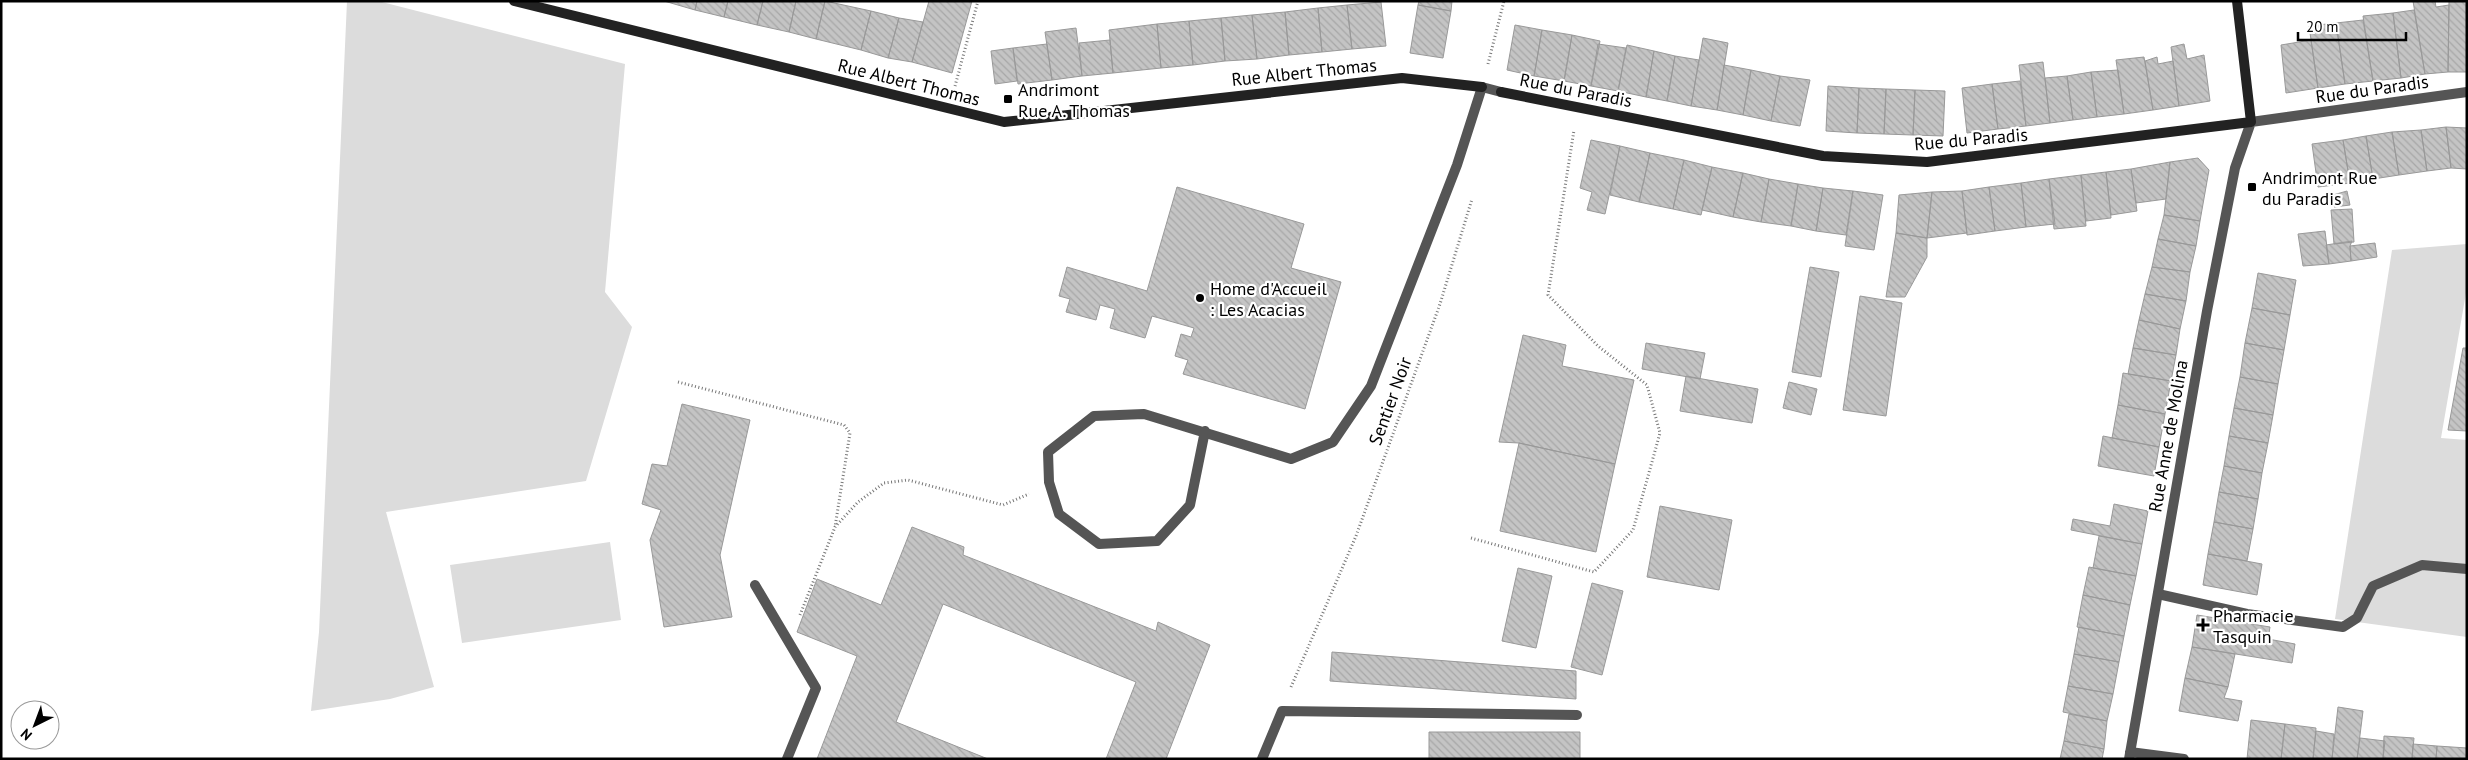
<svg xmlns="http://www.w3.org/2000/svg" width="2468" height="760" font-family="'PT Sans',sans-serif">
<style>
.green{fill:#dcdcdc}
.building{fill:url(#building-back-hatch);stroke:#999}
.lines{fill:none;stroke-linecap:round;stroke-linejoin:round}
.path{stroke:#777;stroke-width:3;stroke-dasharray:1 2.5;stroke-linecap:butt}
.lane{stroke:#555;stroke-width:10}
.street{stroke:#555;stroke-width:10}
.secondary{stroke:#222;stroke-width:10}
.poi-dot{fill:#000;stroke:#fff;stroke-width:2}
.labels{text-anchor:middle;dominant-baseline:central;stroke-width:4.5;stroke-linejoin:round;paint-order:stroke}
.street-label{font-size:18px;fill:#000;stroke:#fff}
.poi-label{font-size:18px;fill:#000;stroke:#fff;text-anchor:start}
</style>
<defs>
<pattern id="building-back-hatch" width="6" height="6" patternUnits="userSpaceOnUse" patternTransform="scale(1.25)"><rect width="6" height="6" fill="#c4c4c4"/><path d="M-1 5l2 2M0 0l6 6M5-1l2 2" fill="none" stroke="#a7a7a7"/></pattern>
</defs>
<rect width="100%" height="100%" fill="#fff"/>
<path class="green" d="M347,1h31l247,63 -20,228 27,35 -46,154 -200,31 48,175 -44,12 -79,12 8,-79z
M2467,244v43l-26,151 26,2v197l-132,-18 57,-369z
M610,542l11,78 -159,23 -12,-78z"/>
<path class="building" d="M664,1h33l-2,9z
M697,1h31l-4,16 -29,-7z
M728,1h35l-6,24 -33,-8z
M763,1h33l-7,31 -32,-7z
M796,1h29l-9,38 -27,-7z
M825,1l46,10 -10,39 -45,-11z
M929,1h43l-20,72 -40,-11z
M1419,1h33l-1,10 -33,-6z
M2413,1h22l1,6 13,-2 -1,67 -23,2z
M2449,1h18v71h-19z
M1381,2l5,44 -34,3 -5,-44z
M1347,5l5,44 -30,3 -4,-44z
M1418,5l33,6 -8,47 -33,-5z
M1318,8l4,44 -33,3 -4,-43z
M2414,10l11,64 -24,4 -8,-65z
M871,11l28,7 -11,40 -27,-8z
M1285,12l4,43 -32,4 -5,-44z
M2393,13l8,65 -28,3 -10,-65z
M1252,15l5,44 -32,2 -4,-43z
M899,18l24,4 -11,40 -24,-4z
M1221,18l4,43 -32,4 -4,-44z
M2363,20l10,61 -28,3 -9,-61z
M1189,21l4,44 -32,3 -4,-44z
M2336,23l9,61 -27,4 -9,-62z
M1157,24l4,44 -48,5 -4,-43z
M1515,25l27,5 -8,46 -27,-6z
M1076,28l6,48 -30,4 -7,-48z
M1542,30l30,5 -8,46 -30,-5z
M1572,35l28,6 -9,45 -27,-5z
M1703,38l25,5 -11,67 -26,-4z
M1110,40l3,33 -31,3 -3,-33z
M2311,40l7,48 -32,5 -5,-48z
M1047,44l5,36 -34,4 -5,-36z
M1598,44l28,4 -8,43 -27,-5z
M2184,44l3,15 17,-4 6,46 -31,5 -8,-59z
M1627,45l27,6 -8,46 -28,-6z
M1013,48l4,33 -22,3 -4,-33z
M1654,51l21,5 -8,45 -21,-4z
M1675,56l24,4 -8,46 -24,-5z
M2144,57l9,53 -29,4 -8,-54z
M2157,57l1,7 15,-3 6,45 -26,4 -8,-49z
M2043,62l7,61 -24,3 -7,-61z
M1724,65l27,5 -8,45 -26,-5z
M1751,70l29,6 -9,45 -28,-6z
M2118,70l6,44 -27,3 -6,-45z
M2091,72l6,45 -24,3 -6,-44z
M1780,76l30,4 -10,46 -29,-5z
M2067,76l6,44 -23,3 -5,-45z
M2020,81l6,45 -28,3 -6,-45z
M1992,84l6,45 -31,4 -5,-45z
M1828,86l31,2 -2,45 -31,-2z
M1859,88l27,1 -2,45 -27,-1z
M1886,89l29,1 -2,45 -29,-1z
M1915,90l30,1 -2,45 -30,-1z
M2446,127l21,1v41l-16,-1z
M2446,127l5,41 -24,3 -6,-41z
M2421,130l6,41 -28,4 -7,-43z
M2392,132l7,43 -26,4 -7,-43z
M2366,136l7,43 -23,4 -7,-43z
M1591,140l29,6 -15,68 -18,-4 5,-18 -12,-4z
M2343,140l7,43 -32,4 -6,-43z
M1620,146l30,7 -11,49 -29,-7z
M1650,153l34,7 -11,49 -34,-7z
M2198,158l11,12 -9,51 -36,-6 6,-53z
M1684,160l28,7 -11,48 -28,-6z
M2170,162l-4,37 -30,4 -5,-34z
M1712,167l31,6 -10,44 -31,-7z
M2131,169l6,42 -26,4 -5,-43z
M2106,172l5,46 -25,3 -5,-46z
M1743,173l26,6 -8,43 -28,-5z
M2081,175l5,51 -32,3 -5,-50z
M1769,179l29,5 -7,42 -30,-4z
M2049,179l6,45 -29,3 -5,-44z
M2021,183l5,44 -31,4 -6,-44z
M1798,184l25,4 -7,43 -25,-5z
M1177,187l127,37 -13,44 50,14 -36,127 -122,-35 5,-14 -13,-4 6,-22 10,3 3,-9 -42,-12 -7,22 -35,-10 5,-19 -15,-4 -4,15 -30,-8 4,-13 -11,-3 8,-29 80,24z
M1989,187l6,44 -28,4 -5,-44z
M1823,188l30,3 -7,44 -30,-4z
M1853,191l30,4 -9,55 -29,-4z
M1962,191l5,42 -40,5 5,-46z
M2347,191l3,14 -16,2 -1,-12z
M1932,192l-5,46 -31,-5 3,-38z
M2352,209l2,33 -20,2 -3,-34z
M2164,215l36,6 -4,25 -38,-7z
M2325,231l4,33 -26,2 -5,-32z
M1896,233l31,5v19l-22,40h-19z
M2158,239l38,7 -6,26 -38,-5z
M2352,241l-2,5 1,15 -22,3 -3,-19z
M2375,243l2,14 -26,4 -1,-15z
M1810,267l29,5 -18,105 -29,-5z
M2152,267l38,5 -4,29 -41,-7z
M2258,273l38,7 -6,35 -38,-7z
M2145,294l41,7 -6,28 -41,-9z
M1860,296l42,7 -16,113 -43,-6z
M2252,308l38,7 -6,35 -39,-7z
M2139,320l41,9 -4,26 -43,-7z
M1523,335l43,10 -4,21 72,14 -19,84 -96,-21 -20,-1z
M1646,343l59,10 -5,26 -58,-10z
M2245,343l39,7 -6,34 -38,-7z
M2133,348l43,7 -5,26 -43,-7z
M2463,348h4v83l-19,-1z
M2123,373l48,8 -6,33 -47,-9z
M1686,376l72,13 -6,34 -72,-12z
M2240,377l38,7 -5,31 -39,-7z
M1789,382l28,7 -6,26 -28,-7z
M682,404l68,16 -30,135 12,62 -68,10 -14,-87 11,-30 -19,-6 10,-40 15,2z
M2118,405l47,9 -6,33 -47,-9z
M2234,408l39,7 -5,28 -39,-7z
M2103,436l56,11 -5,29 -56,-10z
M2229,436l39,7 -6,30 -38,-7z
M1519,443l96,21 -19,88 -96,-21z
M2224,466l38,7 -4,26 -39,-7z
M2219,492l39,7 -5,30 -39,-7z
M2114,504l34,7 -6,33 -71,-14 2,-11 37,7z
M1660,506l72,14 -13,70 -72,-13z
M2214,522l39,7 -6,32 -39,-7z
M912,527l52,20 -1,8 193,76 2,-9 52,23 -44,114h-60l30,-77 -193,-78 -47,118 92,37h-171l40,-103 -60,-24 20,-53 64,26z
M2099,536l43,8 -6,32 -43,-8z
M2208,554l54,10 -5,31 -54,-10z
M2089,567l47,9 -6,29 -47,-10z
M1518,568l34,8 -16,72 -34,-7z
M1592,583l31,8 -21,84 -31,-8z
M2083,595l47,10 -6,31 -47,-9z
M2197,615l73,12 -2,12 27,5 -3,19 -100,-16z
M2079,627l45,9 -5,26 -45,-8z
M2192,647l43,7 -7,33 -43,-9z
M1332,652l244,19v28l-246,-18z
M2074,654l45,8 -6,32 -45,-8z
M2185,678l43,9 -4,11 18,3 -4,20 -59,-10z
M2068,686l45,8 -6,27 -44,-9z
M2338,707l25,4 -6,48h-25z
M2069,714l38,7 -3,28 -40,-8z
M2251,720l34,4 -4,35h-34z
M2285,724l31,4 -3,31h-32z
M2316,731l18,3 -2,25h-19z
M1429,732h151v27h-151z
M2384,736l30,2 -2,21h-29z
M2360,738l25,3 -2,18h-26z
M2064,741l40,8 -2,10h-42z
M2413,744l24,2 -1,13h-24z
M2437,746l30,2 -1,11h-30z"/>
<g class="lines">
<path class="path" d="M1488,64l16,-63
M955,86l23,-85
M678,382l166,43 6,8 -15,94
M1471,538l123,34 39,-42 27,-97 -13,-48 -49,-39 -50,-51 26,-165
M800,615l35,-88 23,-25 26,-19 24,-3 95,25 26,-11
M1291,687l65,-151 84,-232 32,-105"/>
<path class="lane" d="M1205,431l-15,74 -33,36 -58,3 -40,-30 -10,-32 -1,-30 46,-36 50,-2 147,45 42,-17 38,-56 86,-221 25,-78
M755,585l61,103 -29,71
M2158,594l89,20 96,13 14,-9 16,-32 49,-21 45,4
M1262,759l20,-48 295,4"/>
<path class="street" d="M1482,87l19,5
M2130,752l54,7
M2129,759l78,-448 28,-143 16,-46 216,-30"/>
<path class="secondary" d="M514,1l490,121 398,-44 80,9
M1501,92l322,64 104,6 324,-40 -14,-121"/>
</g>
<g class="poi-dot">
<rect x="1003" y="94" width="10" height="10" rx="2.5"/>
<rect x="2247" y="182" width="10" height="10" rx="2.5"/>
<circle cx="1200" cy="298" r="5"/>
<path d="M2200.5 617.5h5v5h5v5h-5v5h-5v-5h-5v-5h5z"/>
</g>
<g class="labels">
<g class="street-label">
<text transform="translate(1304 72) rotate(-6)">Rue Albert Thomas</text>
<text transform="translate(909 82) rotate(14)">Rue Albert Thomas</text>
<text transform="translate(2372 89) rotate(-8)">Rue du Paradis</text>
<text transform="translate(1576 90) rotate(11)">Rue du Paradis</text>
<text transform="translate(1971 139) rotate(-5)">Rue du Paradis</text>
<text transform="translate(1390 401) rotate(-70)">Sentier Noir</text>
<text transform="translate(2168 436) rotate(-80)">Rue Anne de Molina</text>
</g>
<g class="poi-label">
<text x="1018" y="89">Andrimont<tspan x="1018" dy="21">Rue A. Thomas</tspan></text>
<text x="2262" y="177">Andrimont Rue<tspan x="2262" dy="21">du Paradis</tspan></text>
<text x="1210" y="288">Home d'Accueil<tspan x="1210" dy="21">: Les Acacias</tspan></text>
<text x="2213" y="615">Pharmacie<tspan x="2213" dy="21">Tasquin</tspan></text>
</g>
</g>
<rect width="2468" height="760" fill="none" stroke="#000000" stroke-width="5"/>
<g transform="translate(35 725) rotate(222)"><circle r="24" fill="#ffffff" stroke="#999999"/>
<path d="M0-4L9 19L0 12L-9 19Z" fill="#000000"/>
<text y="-8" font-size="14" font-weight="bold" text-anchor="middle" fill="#000000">N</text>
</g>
<path d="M2298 32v8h108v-8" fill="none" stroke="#000000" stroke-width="2.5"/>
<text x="2306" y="32" font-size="15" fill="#000000" stroke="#ffffff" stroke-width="4" paint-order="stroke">20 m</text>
</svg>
